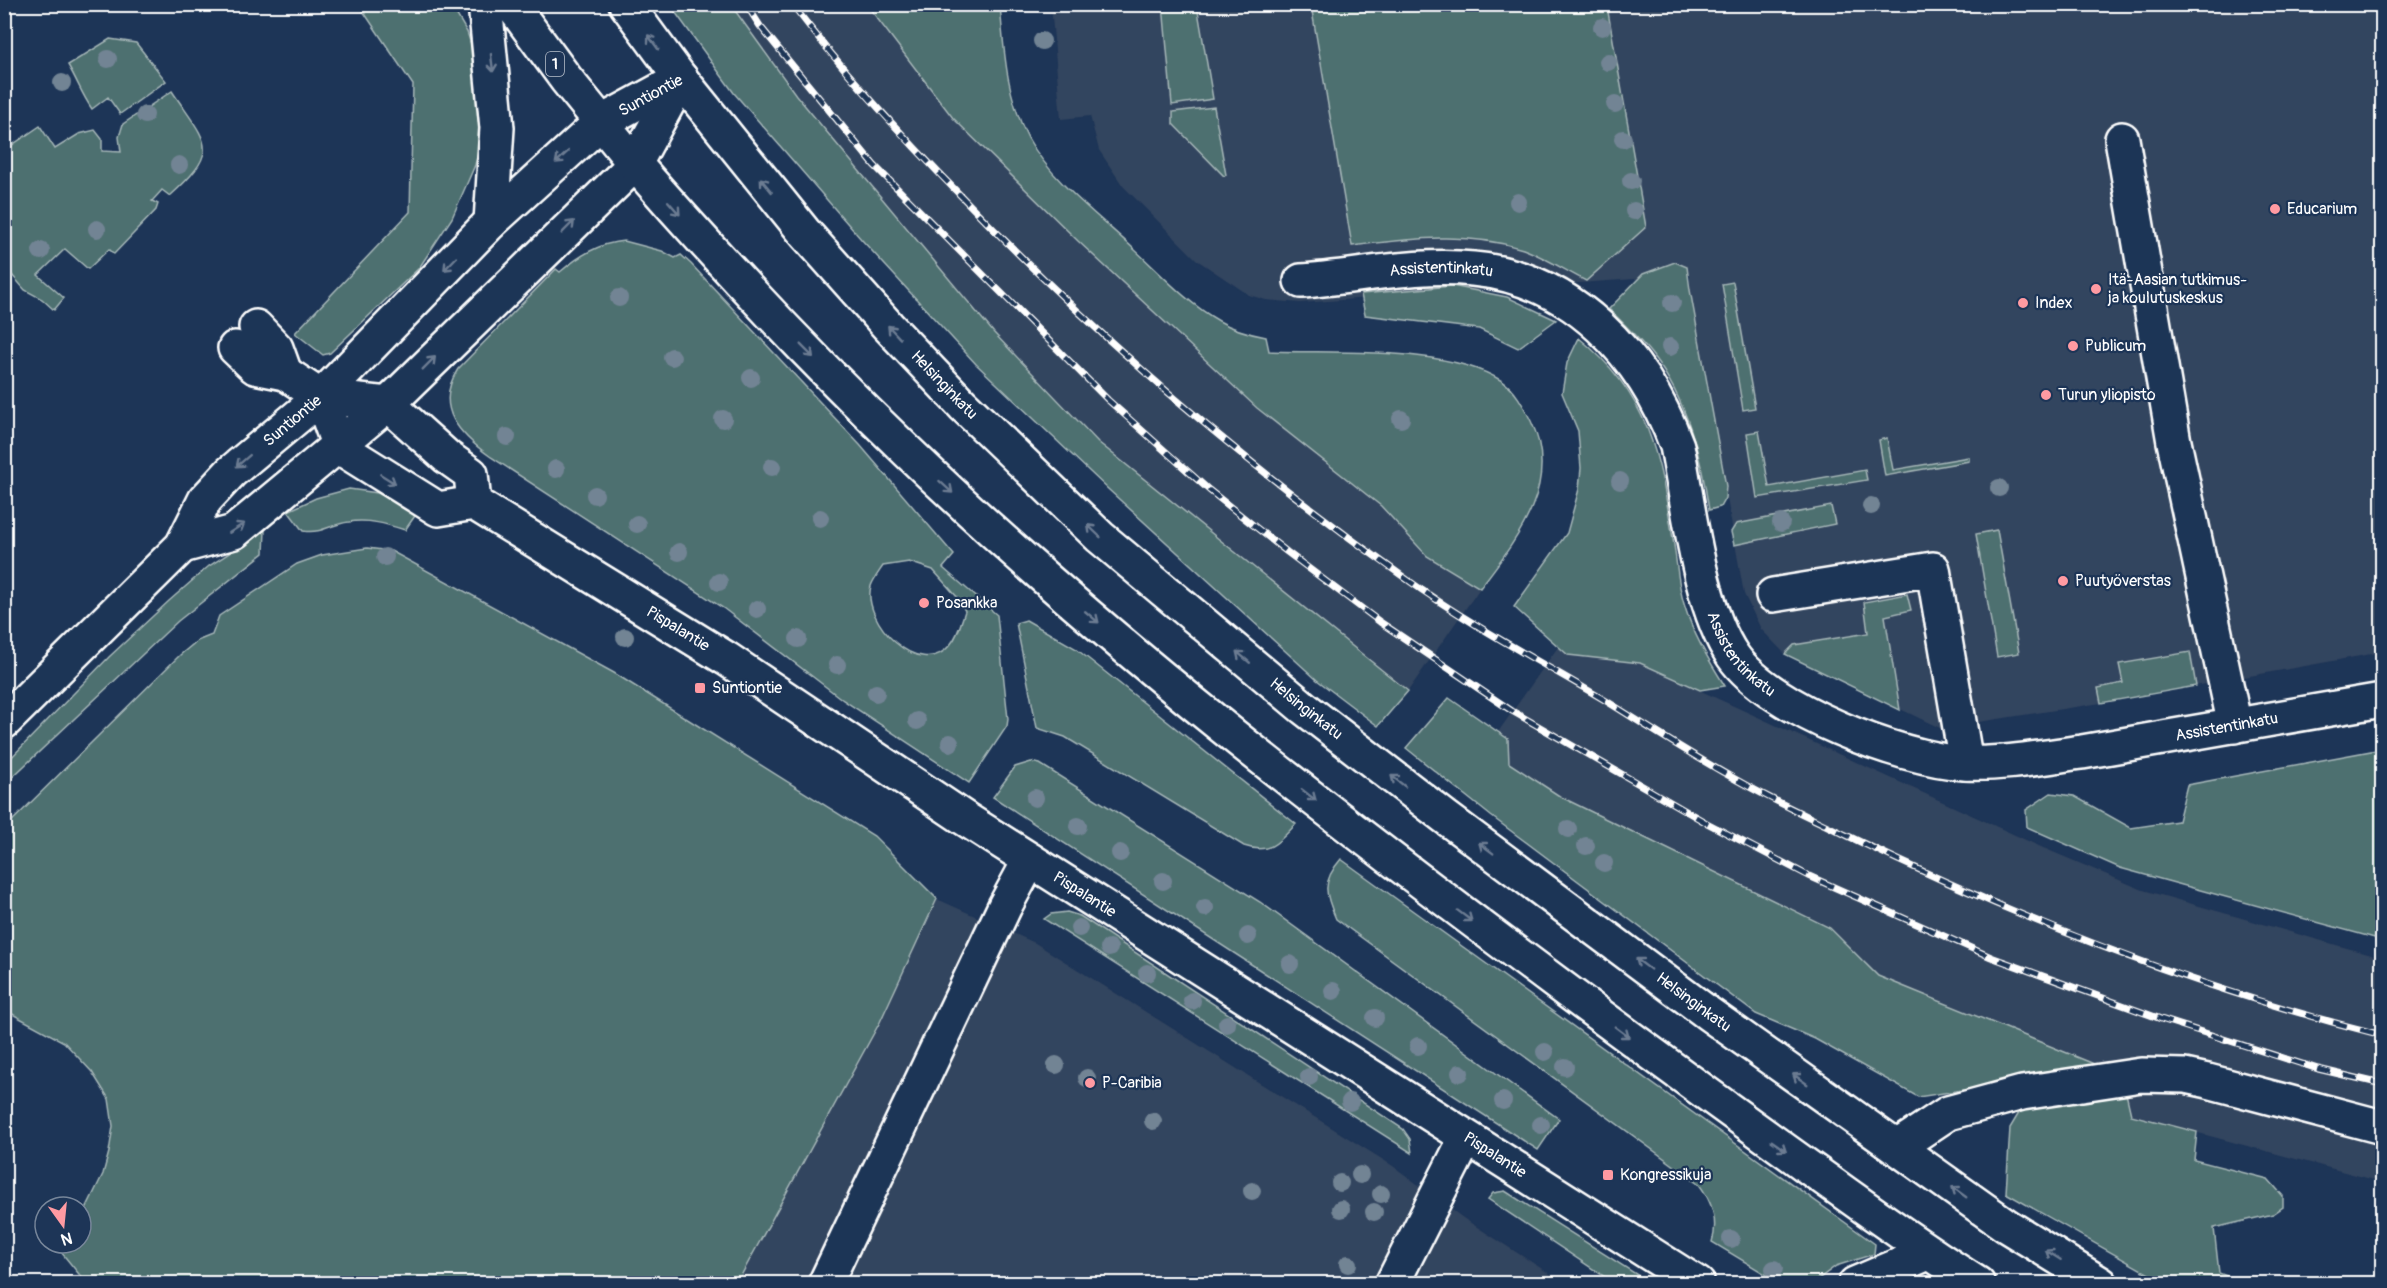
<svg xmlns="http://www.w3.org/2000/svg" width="2387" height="1288" font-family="Pangolin,sans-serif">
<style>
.built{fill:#33445e}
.green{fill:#4e6f70;stroke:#a6b7b8;stroke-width:1.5;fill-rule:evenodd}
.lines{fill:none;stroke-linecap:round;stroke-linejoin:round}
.minor-casing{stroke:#fff;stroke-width:38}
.major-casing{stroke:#fff;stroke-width:38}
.highway-casing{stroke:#fff;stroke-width:38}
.minor{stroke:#1d3557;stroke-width:33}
.major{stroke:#1d3557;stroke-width:33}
.highway{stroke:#1d3557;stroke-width:33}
.rail-casing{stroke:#fff;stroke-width:7}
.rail{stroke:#1d3557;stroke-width:4.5;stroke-dasharray:14;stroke-linecap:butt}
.tree{fill:#728494}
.oneway{stroke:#6c7c92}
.poi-dot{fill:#ff9aa2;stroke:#1d3557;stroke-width:2}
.labels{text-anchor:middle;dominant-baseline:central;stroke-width:4.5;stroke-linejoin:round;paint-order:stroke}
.shield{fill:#1d3557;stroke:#bbc2cd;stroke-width:1.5}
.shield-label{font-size:15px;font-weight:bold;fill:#fff}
.street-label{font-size:16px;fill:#fff;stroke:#1d3557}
.poi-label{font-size:16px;fill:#fff;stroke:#1d3557;text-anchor:start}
</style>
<rect width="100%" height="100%" fill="#1d3557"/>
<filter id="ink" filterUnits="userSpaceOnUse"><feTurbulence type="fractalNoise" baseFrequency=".0167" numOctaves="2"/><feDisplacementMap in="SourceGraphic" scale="12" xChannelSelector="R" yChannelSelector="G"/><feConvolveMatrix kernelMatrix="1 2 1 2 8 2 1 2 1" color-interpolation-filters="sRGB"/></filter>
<g filter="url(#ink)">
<path class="built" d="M731,5h136l86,113 125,123 179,167 124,98 46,50 53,32 -72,103 -310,-249 -104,-109 -198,-238z
M1051,5h1331v647l-281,51 -161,25 -155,-74 -24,-25 -17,-35 -54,-304v-15l-390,28 -34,-3 -17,-5 -52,-35 -74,-74 -24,-36 -9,-34 -29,3z
M1558,647l10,8 72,8 401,184 102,43 239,68v224l-251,-67 -27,-47 -227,-92 -47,-48 -269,-131 -52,-34 -1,-24 -10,-7z
M937,899l98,44 358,223 70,52 101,65 -827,1 143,-262z"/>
<path class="green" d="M359,5h92l16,27 8,24 6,84 -6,25 -23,53 -33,50 -89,85 -7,2 -28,-22 115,-121 3,-127z
M670,5h61l65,90 198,238 104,109 310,249 -30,35 -61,-46 -208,-190 -133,-126 -115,-125 -127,-146z
M867,5h133c4,46 6,90 28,133 24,44 71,78 107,112 27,25 52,53 84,71 15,9 31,13 47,16l3,14c66,3 177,-6 233,30 14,9 22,26 29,40 31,63 -15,119 -51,167l-53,-32 -46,-50 -124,-98 -179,-167 -125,-123z
M1163,5h34l16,94 -41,6z
M1311,5h331l-34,7 38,215 -60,54c-20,-10 -41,-24 -63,-32 -56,-18 -114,-10 -171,-3z
M110,39l26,4 30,38 -46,33 -12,-17 -16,12c-10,-14 -15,-29 -24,-44z
M172,91c35,53 51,57 -2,105l-8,-6 -10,11 6,3 -2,6 -42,44 -5,-5 -21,20 -23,-20 -27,26 26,23 -10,12 -12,-11 -17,-9 -20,-23v-117l35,-24 15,23 24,-15 16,-4 7,9v12l19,1 -2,-15 4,-13z
M1214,107l12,68 -2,1 -51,-52v-12z
M624,241l38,10 13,7 6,-3 10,9 169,181 94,110 -11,13 54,47 11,104 -1,7 -38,57 -126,-83 -120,-92 -232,-151c-31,-22 -58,-49 -33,-88l98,-100 4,3c19,-16 39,-29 64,-31zM909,562l24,8 25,28 7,13c-4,12 -7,25 -15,34 -30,37 -89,-24 -79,-59 2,-6 8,-14 12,-20z
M1675,262l12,5 3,23 36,196 -1,12 -5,9 -11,3c-8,-54 -22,-110 -56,-154 -13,-17 -29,-32 -44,-47l34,-35z
M1733,282l22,126 -12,2 -21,-126z
M1452,286l55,11 49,23 -38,28 -39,-19 -114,-14 -4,-21z
M1579,338c72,58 81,121 95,207 3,19 4,40 10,59 9,30 24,55 41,82l-25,4 -60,-27 -72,-8 -54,-48 53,-74 12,-44 2,-21 -3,-37 -16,-38 5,-30z
M1759,431l10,56 96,-17 2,10 -110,18 -10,-65z
M1887,438l6,32 76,-13v4l-84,15 -6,-36z
M349,489l29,4 39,20 -12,17c-19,-6 -36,-11 -56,-8 -19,2 -26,12 -46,9l-15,-20 28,-13z
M1831,506l4,18 -101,21 -3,-13 5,-8z
M265,530l-1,23 -86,68 -173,163v-20l104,-107 60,-56 40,-35z
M1997,530l22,123 -22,4 -21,-123z
M367,548l24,3 223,122 260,163 63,63 -57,123 -143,261 -650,1 -26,-32 5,-9h15v-24l22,-45 6,-22 4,-26 -4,-27 -17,-27 -28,-30 -59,-32v-182l175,-173 17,-14 15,-6 7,-19 78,-52 25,-9z
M1907,594l4,16 -26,6 15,94 -115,-56 9,-9 74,-12 -4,-31z
M1026,620l49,28 221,176c-17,18 -26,31 -52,22l-179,-109 -28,-9 -21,-105z
M2190,652l6,34 -95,17 -3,-15 25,-5 -4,-19z
M1449,698l59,41 1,24 52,34 269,131 48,48 226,92 -186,29 -103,-58 -59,-25 -265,-198 -85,-68z
M2382,749v191l-262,-72 -93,-41 -1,-17 25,-17 23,3 57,32 47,-7 9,-36z
M1031,762l9,2 220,138 299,217 -21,31 -545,-353 22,-30z
M1341,859l534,385 -1,10 -38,12 -23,17h-33l-68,-41c7,-22 0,-41 -14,-59l-362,-264c-11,-25 -15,-37 5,-60z
M1067,912l13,4 323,213 7,10 2,14 -368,-234 7,-5z
M2125,1089l6,26 66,17 -3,28 74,19 15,17v11l-10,7 -59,14 5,45 25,10h-79l-159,-90 4,-65 12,-20z
M1505,1191l145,92h-36l-126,-84 5,-6z"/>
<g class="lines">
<g class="minor-casing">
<g id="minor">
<path d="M2122,139l52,303 61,284"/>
<path id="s1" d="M1301,281c57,-4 115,-18 172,-12 100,9 171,87 204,177 12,60 22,161 56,210 37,53 167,103 231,107 38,2 80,-6 118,-11l300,-52"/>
<path d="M256,327l20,21 9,25"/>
<path d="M235,348l20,19 30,6 36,24 67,7 59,53 24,17 3,29"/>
<path id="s2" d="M321,397l18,50 99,62 36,-6 253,156 237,159 734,466"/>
<path d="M182,546l52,-14 154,-128 247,-240 46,-85"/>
<path d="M1773,595l160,-26 33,194"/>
<path id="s3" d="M4,722l178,-176 23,-46 26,-28 90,-75 170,-175 109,-99 81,-44"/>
<path d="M1897,1147l51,-34 74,-20 119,-18 44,1 23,5 174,46"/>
<path d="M825,1284l180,-378 25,-46"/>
<path d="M1392,1284l74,-146"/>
</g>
</g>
<g class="major-casing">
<g id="major">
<path id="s4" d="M681,79l124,154 83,93 75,79 137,132 204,171 141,109 264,197 298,212 94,58"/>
<path d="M635,164c87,100 177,196 273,288 200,193 424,364 647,530 84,63 170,125 256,187 55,39 109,79 167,115"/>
<path d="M1855,1284l73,-31"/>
</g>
</g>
<g class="highway-casing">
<path id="highway" d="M485,4l12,124 -6,94
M511,4l55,75 69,85
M626,4l55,75"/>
</g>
<use href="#minor" class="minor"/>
<use href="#major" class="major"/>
<use href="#highway" class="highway"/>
<g class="rail-casing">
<path id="rail" d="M746,4l14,22 114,139 234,235 101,90 78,62 93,70 132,89 193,111 104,54 182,81 170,62 157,50 64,15
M792,4c53,70 112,134 173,196 135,140 282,266 440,378 62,45 132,82 198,121 47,29 93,59 141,85 34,19 70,35 104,52 168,82 353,154 534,199"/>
</g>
<use href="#rail" class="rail"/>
</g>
<g class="tree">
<circle cx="1602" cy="27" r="9"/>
<circle cx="1042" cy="41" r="9"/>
<circle cx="108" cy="59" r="9"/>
<circle cx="1608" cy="62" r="9"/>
<circle cx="62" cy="83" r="9"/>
<circle cx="1615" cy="104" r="9"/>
<circle cx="145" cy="115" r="9"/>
<circle cx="1623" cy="139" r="9"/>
<circle cx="179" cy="165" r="9"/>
<circle cx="1631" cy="181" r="9"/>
<circle cx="1518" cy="202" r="9"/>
<circle cx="1634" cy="211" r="9"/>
<circle cx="97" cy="229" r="9"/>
<circle cx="41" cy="251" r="9"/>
<circle cx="619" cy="298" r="9"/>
<circle cx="1672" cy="303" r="9"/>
<circle cx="1670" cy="347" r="9"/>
<circle cx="672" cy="357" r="9"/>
<circle cx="751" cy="378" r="9"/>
<circle cx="723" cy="419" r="9"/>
<circle cx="1401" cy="419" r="9"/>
<circle cx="507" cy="437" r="9"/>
<circle cx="772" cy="467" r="9"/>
<circle cx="556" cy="469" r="9"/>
<circle cx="1620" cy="481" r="9"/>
<circle cx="1999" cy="488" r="9"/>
<circle cx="595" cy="495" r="9"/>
<circle cx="1871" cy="506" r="9"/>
<circle cx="820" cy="518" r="9"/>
<circle cx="1781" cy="523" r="9"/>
<circle cx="637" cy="524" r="9"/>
<circle cx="679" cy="552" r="9"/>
<circle cx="385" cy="557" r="9"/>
<circle cx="719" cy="582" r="9"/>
<circle cx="757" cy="609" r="9"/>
<circle cx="625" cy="637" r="9"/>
<circle cx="798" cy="639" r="9"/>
<circle cx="837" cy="665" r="9"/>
<circle cx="876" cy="693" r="9"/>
<circle cx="917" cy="721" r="9"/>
<circle cx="950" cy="743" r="9"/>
<circle cx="1035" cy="798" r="9"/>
<circle cx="1078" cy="826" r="9"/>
<circle cx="1568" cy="829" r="9"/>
<circle cx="1586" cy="846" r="9"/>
<circle cx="1120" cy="853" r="9"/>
<circle cx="1604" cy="863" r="9"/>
<circle cx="1163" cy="881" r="9"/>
<circle cx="1205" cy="908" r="9"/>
<circle cx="1079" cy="928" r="9"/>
<circle cx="1248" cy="936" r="9"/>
<circle cx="1109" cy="948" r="9"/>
<circle cx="1290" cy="964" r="9"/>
<circle cx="1147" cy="973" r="9"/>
<circle cx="1333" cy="991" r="9"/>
<circle cx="1192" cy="1001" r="9"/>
<circle cx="1375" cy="1018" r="9"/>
<circle cx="1227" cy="1024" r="9"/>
<circle cx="1418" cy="1046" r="9"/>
<circle cx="1545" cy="1052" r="9"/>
<circle cx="1056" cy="1065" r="9"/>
<circle cx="1565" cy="1067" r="9"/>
<circle cx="1460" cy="1073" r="9"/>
<circle cx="1309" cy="1077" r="9"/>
<circle cx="1087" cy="1078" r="9"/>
<circle cx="1503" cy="1101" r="9"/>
<circle cx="1350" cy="1102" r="9"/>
<circle cx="1153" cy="1121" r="9"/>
<circle cx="1541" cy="1125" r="9"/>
<circle cx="1360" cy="1175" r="9"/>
<circle cx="1340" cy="1183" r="9"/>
<circle cx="1252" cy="1191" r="9"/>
<circle cx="1381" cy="1194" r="9"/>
<circle cx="1341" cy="1209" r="9"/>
<circle cx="1374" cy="1212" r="9"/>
<circle cx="1731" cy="1239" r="9"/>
<circle cx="1348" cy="1264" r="9"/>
<circle cx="1774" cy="1269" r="9"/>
</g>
<defs><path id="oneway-shaft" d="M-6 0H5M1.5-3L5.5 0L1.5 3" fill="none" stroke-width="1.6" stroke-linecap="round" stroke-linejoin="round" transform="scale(1.5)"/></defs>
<g class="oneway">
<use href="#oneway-shaft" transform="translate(653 42) rotate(-126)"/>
<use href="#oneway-shaft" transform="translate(492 63) rotate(83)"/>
<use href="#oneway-shaft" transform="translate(562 157) rotate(138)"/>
<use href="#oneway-shaft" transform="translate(766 185) rotate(-129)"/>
<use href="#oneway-shaft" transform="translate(674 208) rotate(49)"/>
<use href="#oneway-shaft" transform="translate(568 227) rotate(-45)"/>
<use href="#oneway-shaft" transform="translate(450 264) rotate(134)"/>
<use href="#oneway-shaft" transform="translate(894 332) rotate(-133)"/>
<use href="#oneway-shaft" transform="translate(807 351) rotate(45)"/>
<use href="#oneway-shaft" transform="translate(429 363) rotate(-45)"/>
<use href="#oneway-shaft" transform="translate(243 461) rotate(139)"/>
<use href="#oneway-shaft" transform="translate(388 479) rotate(32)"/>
<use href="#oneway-shaft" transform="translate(946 487) rotate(42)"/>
<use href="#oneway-shaft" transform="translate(237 528) rotate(-32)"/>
<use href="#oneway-shaft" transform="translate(1094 531) rotate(-136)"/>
<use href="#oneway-shaft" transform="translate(1092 617) rotate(40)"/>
<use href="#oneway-shaft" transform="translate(1243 657) rotate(-140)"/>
<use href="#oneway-shaft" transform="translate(1398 781) rotate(-142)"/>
<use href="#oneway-shaft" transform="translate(1309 795) rotate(38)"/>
<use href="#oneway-shaft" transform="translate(1486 848) rotate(-143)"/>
<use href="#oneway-shaft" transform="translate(1465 916) rotate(37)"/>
<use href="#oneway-shaft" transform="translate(1643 964) rotate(-143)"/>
<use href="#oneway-shaft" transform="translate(1622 1032) rotate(37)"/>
<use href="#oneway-shaft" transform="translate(1800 1079) rotate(-145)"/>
<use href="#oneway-shaft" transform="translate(1779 1146) rotate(35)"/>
<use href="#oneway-shaft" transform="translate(1959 1192) rotate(-144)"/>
<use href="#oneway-shaft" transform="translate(2053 1255) rotate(-148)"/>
</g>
</g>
<g class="poi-dot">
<circle cx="2275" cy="209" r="6"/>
<circle cx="2096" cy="289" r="6"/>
<circle cx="2023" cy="303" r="6"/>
<circle cx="2073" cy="346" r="6"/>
<circle cx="2046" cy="395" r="6"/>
<circle cx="2063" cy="581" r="6"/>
<circle cx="924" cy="603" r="6"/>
<rect x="694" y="682" width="12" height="12" rx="3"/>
<circle cx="1090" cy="1083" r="6"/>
<rect x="1602" y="1169" width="12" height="12" rx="3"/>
</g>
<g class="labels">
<rect class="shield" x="546" y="52" width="18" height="24" rx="4.5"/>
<g class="shield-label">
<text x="555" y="64">1</text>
</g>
<g class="street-label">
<text stroke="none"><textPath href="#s3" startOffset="906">Suntiontie</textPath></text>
<text stroke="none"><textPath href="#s1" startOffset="141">Assistentinkatu</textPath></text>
<text stroke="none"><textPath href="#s4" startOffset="404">Helsinginkatu</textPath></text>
<text stroke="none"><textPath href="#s3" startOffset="420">Suntiontie</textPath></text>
<text stroke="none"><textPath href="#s2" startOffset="446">Pispalantie</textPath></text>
<text stroke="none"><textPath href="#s1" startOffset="680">Assistentinkatu</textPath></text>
<text stroke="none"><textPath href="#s4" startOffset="890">Helsinginkatu</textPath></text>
<text stroke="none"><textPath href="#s1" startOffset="1202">Assistentinkatu</textPath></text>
<text stroke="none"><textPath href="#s2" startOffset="932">Pispalantie</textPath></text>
<text stroke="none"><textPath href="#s4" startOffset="1376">Helsinginkatu</textPath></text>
<text stroke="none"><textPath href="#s2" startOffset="1418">Pispalantie</textPath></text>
</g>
<g class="poi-label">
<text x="2287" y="209">Educarium</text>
<text x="2108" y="280">Itä-Aasian tutkimus-<tspan x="2108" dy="18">ja koulutuskeskus</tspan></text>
<text x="2035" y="303">Index</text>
<text x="2085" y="346">Publicum</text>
<text x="2058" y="395">Turun yliopisto</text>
<text x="2075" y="581">Puutyöverstas</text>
<text x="936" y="603">Posankka</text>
<text x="712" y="688">Suntiontie</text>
<text x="1102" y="1083">P-Caribia</text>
<text x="1620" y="1175">Kongressikuja</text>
</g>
</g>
<rect width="2387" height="1288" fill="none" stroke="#1d3557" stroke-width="24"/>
<rect x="12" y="12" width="2363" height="1264" fill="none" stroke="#fff" stroke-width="2" filter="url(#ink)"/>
<g transform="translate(63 1225) rotate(165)"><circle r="28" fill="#1d3557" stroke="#77869a" stroke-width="1.5"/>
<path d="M0-4.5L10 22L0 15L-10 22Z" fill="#ff9aa2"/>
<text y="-9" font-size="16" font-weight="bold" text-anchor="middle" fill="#ffffff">N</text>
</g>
</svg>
